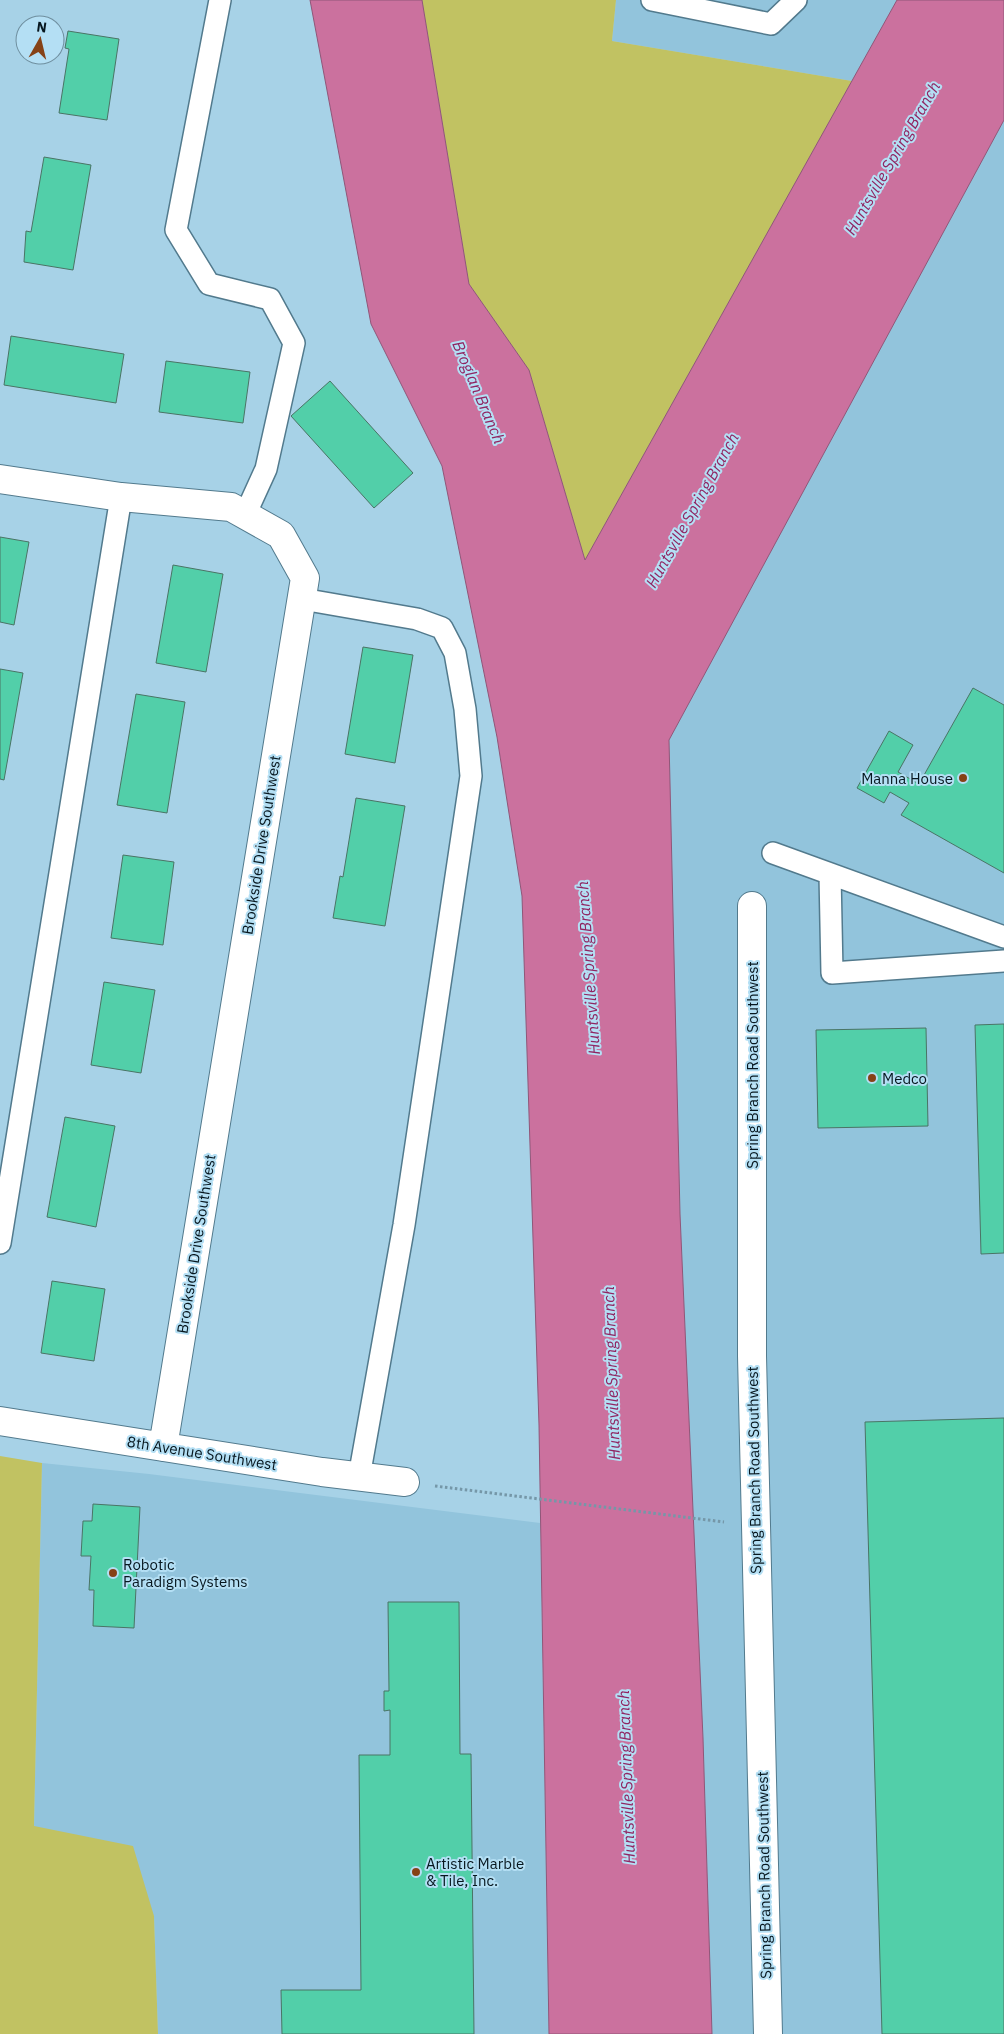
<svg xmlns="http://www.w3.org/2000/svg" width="1004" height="2034" font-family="'IBM Plex Sans',sans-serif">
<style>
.built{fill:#92c4dc}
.green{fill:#c1c262}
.water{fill:#cb719e;stroke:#905678}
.building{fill:#52cfa9;stroke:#4a7465}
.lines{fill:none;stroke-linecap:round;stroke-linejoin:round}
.lane-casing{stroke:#527a8d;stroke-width:24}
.street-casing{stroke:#527a8d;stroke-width:30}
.path{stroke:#7597a8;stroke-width:3;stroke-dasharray:2.5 2.5;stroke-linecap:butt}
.lane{stroke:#fff;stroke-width:21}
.street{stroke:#fff;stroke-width:28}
.poi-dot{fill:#864216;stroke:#b4dff4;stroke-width:2}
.labels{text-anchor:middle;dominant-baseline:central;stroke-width:4;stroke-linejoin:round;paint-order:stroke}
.poi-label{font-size:15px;fill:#07171f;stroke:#b4dff4;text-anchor:start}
.street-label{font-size:15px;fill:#07171f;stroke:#b4dff4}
.water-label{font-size:16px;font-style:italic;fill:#902562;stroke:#b4dff4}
</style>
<rect width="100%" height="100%" fill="#a7d2e7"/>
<path class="built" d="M616,0h281l-45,81 -240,-40z
M1004,120v1914h-292l-9,-296 -23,-524 -11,-474z
M42,1463l107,11 391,49 9,511h-391l-4,-118 -120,-89z"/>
<path class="green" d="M422,0h194l-4,41 240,40 -267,479 -56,-190 -60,-86z
M0,1456l42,7 -8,363 99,20 21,70 4,118h-158z"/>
<path class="water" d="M310,0h112l47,284 60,86 56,190 312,-560h107v120l-335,620 11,474 23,524 9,296h-163l-10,-609 -17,-529 -25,-159 -55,-271 -71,-142z"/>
<path class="building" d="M68,31l51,8 -12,81 -48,-7 10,-64 -4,-1z
M44,157l47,8 -18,105 -49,-8 2,-31 5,1z
M11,336l113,18 -8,49 -112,-18z
M166,361l84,11 -7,51 -84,-11z
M330,381l83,92 -39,35 -83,-92z
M0,537l29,5 -15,83 -14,-3z
M173,565l50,9 -17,98 -50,-9z
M363,647l50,8 -18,108 -50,-9z
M0,669l23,4 -19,107 -4,-1z
M973,688l31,17v168l-103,-58 8,-12 -19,-11 -6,11 -27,-15 32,-57 24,14 -15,27 21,12z
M136,694l49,8 -18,111 -50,-8z
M356,798l49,8 -20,120 -52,-8 7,-42 3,1z
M123,855l51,7 -11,83 -52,-7z
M104,982l51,8 -14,83 -50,-8z
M1004,1024v229l-23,1 -6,-229z
M926,1028l2,98 -110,2 -2,-98z
M65,1117l50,9 -19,101 -49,-10z
M52,1281l53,8 -11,72 -53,-8z
M1004,1418v616h-122l-17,-612z
M93,1504l47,3 -6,121 -41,-2 1,-36h-5l2,-34h-10l2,-35h9z
M388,1602h71l1,152h11l3,280h-192l-1,-44h80l-2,-235h31v-45l-6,1v-20h5z"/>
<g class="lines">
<g class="lane-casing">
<path id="lane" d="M220,0l-44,230 33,54 61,15 24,44 -28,126 -21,46
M652,0l119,24 25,-24
M302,599l115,20 25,9 13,25 10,56 6,67 -67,449 -45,252
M773,853l231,84
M830,874l2,99 172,-12
M0,1243l121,-746"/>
</g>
<g class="street-casing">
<path id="street" d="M0,479l121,18 110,10 50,28 24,43 -142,869
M752,906v450l16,678
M0,1421l322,51 83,10"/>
</g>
<path class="path" d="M435,1486l289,36"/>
<use href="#lane" class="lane"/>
<use href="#street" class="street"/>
</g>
<g class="poi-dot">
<circle cx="963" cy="778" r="5"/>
<circle cx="872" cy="1078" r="5"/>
<circle cx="113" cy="1573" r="5"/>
<circle cx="416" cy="1872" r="5"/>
</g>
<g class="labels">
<g class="poi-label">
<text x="953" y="778" text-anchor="end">Manna House</text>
<text x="882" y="1078">Medco</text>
<text x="123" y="1564">Robotic<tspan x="123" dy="17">Paradigm Systems</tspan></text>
<text x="426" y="1863">Artistic Marble<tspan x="426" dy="17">&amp; Tile, Inc.</tspan></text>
</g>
<g class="street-label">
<text transform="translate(261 845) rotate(-81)">Brookside Drive Southwest</text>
<text transform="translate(752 1065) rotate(-90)">Spring Branch Road Southwest</text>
<text transform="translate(196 1244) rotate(-81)">Brookside Drive Southwest</text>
<text transform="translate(202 1453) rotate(9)">8th Avenue Southwest</text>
<text transform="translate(754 1470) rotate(-91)">Spring Branch Road Southwest</text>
<text transform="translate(764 1875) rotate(-91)">Spring Branch Road Southwest</text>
</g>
<g class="water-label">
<text transform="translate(892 158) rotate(-60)">Huntsville Spring Branch</text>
<text transform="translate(479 392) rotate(67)">Broglan Branch</text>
<text transform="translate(692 510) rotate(-61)">Huntsville Spring Branch</text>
<text transform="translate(588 968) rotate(-94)">Huntsville Spring Branch</text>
<text transform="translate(611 1373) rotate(-92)">Huntsville Spring Branch</text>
<text transform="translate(626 1777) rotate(-92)">Huntsville Spring Branch</text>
</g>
</g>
<g transform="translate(40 40) rotate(8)"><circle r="24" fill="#b4dff4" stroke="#6f8f9f"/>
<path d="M0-4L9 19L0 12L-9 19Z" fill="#864216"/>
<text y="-8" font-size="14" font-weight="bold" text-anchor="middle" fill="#07171f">N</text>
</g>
</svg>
